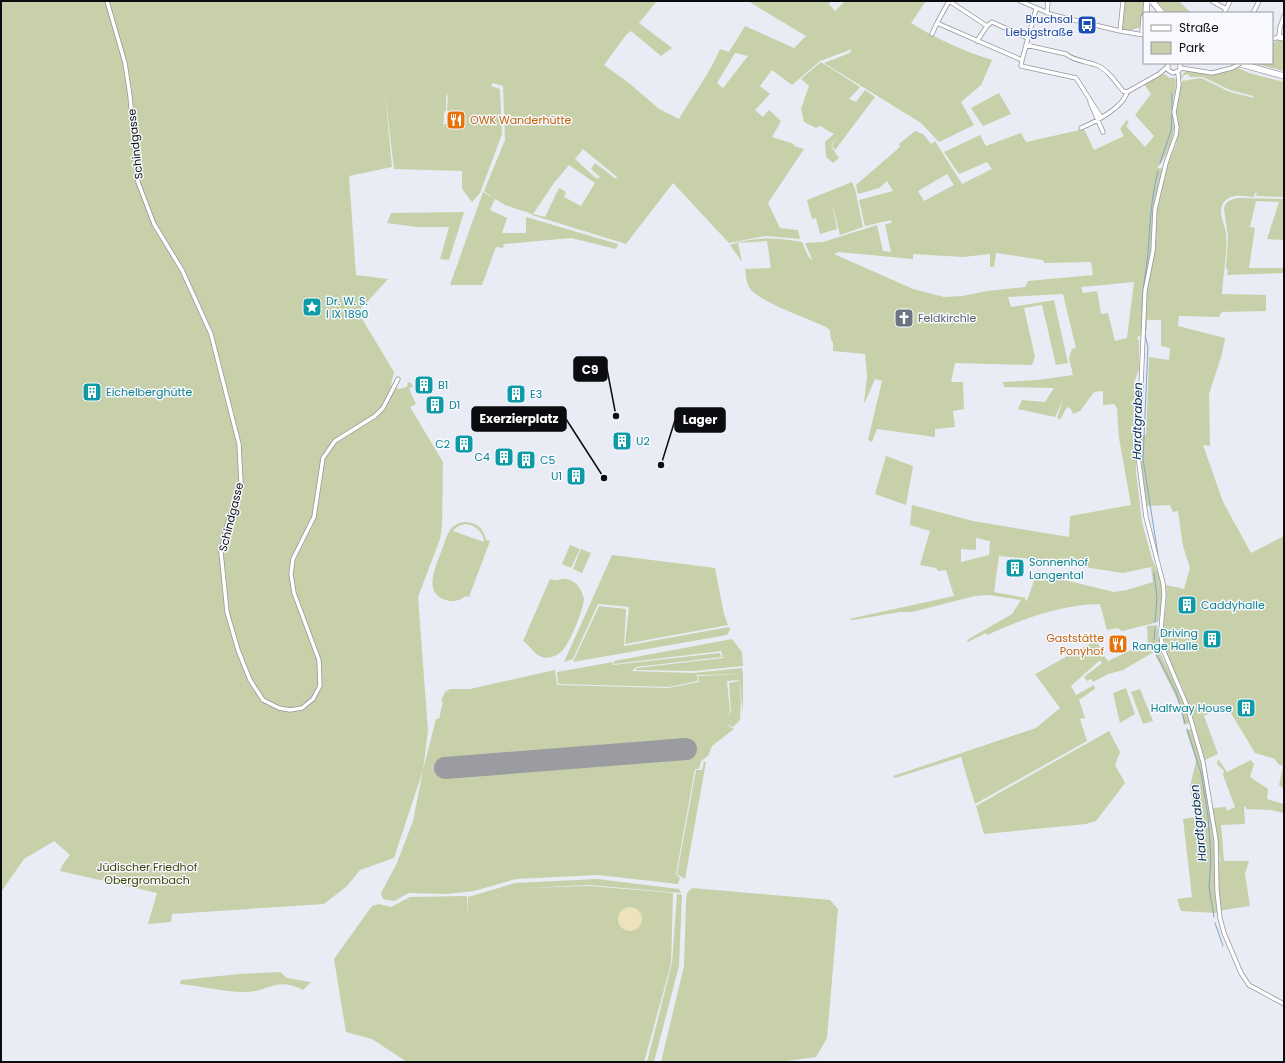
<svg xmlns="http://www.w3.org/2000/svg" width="1285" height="1063" font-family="Poppins,sans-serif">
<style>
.green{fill:#c7d0a8;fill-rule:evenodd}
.sand{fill:#ece3bd}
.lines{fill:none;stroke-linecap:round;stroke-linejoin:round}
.stream{stroke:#80a4cc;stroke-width:1}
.runway{stroke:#9a9ca2;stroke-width:22}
.street-casing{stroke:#93969d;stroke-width:5}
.primary-casing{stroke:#93969d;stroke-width:7}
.street{stroke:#fff;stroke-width:3.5}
.primary{stroke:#fff;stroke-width:5.5}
.street-bridge-casing{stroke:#93969d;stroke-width:5;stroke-linecap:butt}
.street-bridge{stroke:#fff;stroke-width:3.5}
.labels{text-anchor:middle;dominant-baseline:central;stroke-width:3;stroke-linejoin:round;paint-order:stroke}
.transit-label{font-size:11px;fill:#164399;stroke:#f7f9fe;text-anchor:end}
.food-label{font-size:11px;fill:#c56008;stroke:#f7f9fe;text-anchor:start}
.street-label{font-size:11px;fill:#0b0c0f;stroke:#f7f9fe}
.culture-label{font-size:11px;fill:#0d838f;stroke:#f7f9fe;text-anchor:start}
.worship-label{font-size:11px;fill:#5b616d;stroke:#f7f9fe;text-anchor:start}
.park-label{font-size:11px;fill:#3a4205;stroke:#f7f9fe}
.water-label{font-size:12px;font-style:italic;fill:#042d52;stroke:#f7f9fe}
.leader{fill:none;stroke:#0b0c0f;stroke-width:1.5}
.callout-dot{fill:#0b0c0f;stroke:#f7f9fe;stroke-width:1.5}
.callout{fill:#0b0c0f;stroke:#0b0c0f;stroke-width:1.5}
.callout-label{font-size:12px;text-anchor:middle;font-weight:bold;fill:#fff}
</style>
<rect width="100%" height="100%" fill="#e9ecf4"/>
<path class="green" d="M1,1h656l-18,22 33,25 -11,8 -30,-25 -5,4 -22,30 25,18 30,26 20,10c14,-24 31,-46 41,-70l9,3 16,-26 49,22 12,-12 -58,-35h83l-2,3 6,7 10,-10h81l-15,22c25,16 53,28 81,37l-11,25 -20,17 13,23 -35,17 -18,-19 -97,-60 26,-10 2,-4 -32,12 -28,24 -20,-15 -12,16 10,8 -15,16 8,7 6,-7 12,11 -9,16 22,7v2l10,3 -36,54 12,25 18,2 2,9 -35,-3 -36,7 -56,-60 -47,61 -94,-29v-1l-27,-9 -10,-6 -5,11 17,8 -6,18 1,-3h24v-16l92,27 -2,5 -45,-11 -67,6 -1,4 -7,-1 -14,38h-32l33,-93 12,7 -11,-8 21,-51 -2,-54 -10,-3 -2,3 9,3 2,45 -22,59 -8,9 -10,-13v-18l-68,-2 -9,-76 7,74 -43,9 7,99 32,4 -30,33 36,60 -3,13 8,4 8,-2 1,-5 3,1 2,3 -4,3 7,15 -6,3 33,55 -1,64 -2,13 -22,58 10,134 -5,39 13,-51h3l4,-17 -2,-1 4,-9 5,-3h20l85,-19 2,15 111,3 31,-6 -1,-6 45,-2v38l-4,-32 -12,1 3,31 -3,7 4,-7 -2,-29 10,-2 2,22 -1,17 -7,7 -8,-3 9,5 -22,17 -4,10 -7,5 -2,8h-4l-19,105 4,4 -2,6 -80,-9 -82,4 -42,12 -27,3 -38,-1 -15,8 -11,-2 -2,-6 16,-30 16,-42 10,-51 -29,88 -34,12 -13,16 -23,18 -152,10 -1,8 -23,2 9,-31 -97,-22 3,-7 7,-9 -16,-14 -30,18 -23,33zM735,53l13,3 -25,32 -6,-5zM448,94l-1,17 11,2v4l4,-1 1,30 -1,-21 -18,-1 -1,6 1,-17 2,-3v-13zM583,149l34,28 -1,2 -21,-16 -4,6 9,8 -3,2 -22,-20zM569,165l26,18 -14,23 -17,-9 2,-5 -7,-4 -14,29 -12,-3 21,-31z
M1124,1h22l-5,26 -12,4 -8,-2z
M1156,1h23l12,12h-24z
M1279,40l5,1v30l-31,-8h19v-20z
M821,62l39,25 -11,12 7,3 9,-12 10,7 -40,53 -3,-4 6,-11 -7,11 8,12 -6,5 -7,-6 -1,-15 9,-8 -14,-8 -4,2 -12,-6 -3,-13 8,-23 -8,-7z
M1238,68l11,5 35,9v115l-28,-1 1,-3h-2l-1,4c-10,-1 -23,-4 -30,5 -7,8 0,21 2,30 2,20 -3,42 -4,62l44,1v16l-44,1 -3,5 -40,-1 -1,10 47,12 -3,16 -13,40 1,52 -7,-1 20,57 28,51 33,-17v253l-5,-4 4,-19 -5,-2 -3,-5 -20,-6 -29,-48 -22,11 14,38 -13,6c-7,-24 -13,-49 -23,-73 -6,-13 -15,-24 -18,-38 -4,-22 5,-43 2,-64l18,4 6,-21 -7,-22 -5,-35 -5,1 -3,-7 -23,1 -7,-50 1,-21h5l3,-78 20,3 1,-12 -9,-2v-26h-14v9l-10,9 2,3v28l-5,14 1,19 -1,5 2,1v64l6,50 10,37 10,23 2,14 -6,26 -36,9 -4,-3 -11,2 -7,-26c-41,1 -77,15 -113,31l-1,-2 -18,9 -1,-2 45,-26 9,-14 -32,-5 -14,1 -63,16h-12l-47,8 -4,-1 105,-23 -8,-26 -8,1 -2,-3 -16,-3 10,-34 -20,-6 2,-20 61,16 96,16 1,-21 61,-11 -12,-67 -2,-30 -3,-4 -11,1v-14l-9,1 -14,19 -7,3 -2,-5 -4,-2 -7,13 -3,-2 6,-18 -8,17 -37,-8 4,-9 23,2 9,-14 -50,-1 -1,-5 35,-2 35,-5 -4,-17 3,-9 4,-1 -13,-54 -55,3 3,10 43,-7 14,63 -12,2 -14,-60 -18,3 11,49 -3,8 -77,-2 -4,19h12l1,27 -11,2 2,16 -20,2v8l-58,-8 -5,13 -4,-2 14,-59 -7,-2 -10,23h-1l3,-25 -2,-23 -32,-3v-9l-2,-2 -1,-10 -4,-3c-16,-8 -70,-26 -77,-40 -3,-5 -3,-13 -4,-18l26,-1 -4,-27 -29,2 4,19 -12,-17c24,-9 48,-7 72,-3l6,14 5,5 -8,-18 18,-1 54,-17 6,26 8,1 -6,-28 7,-1 -1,-3 -26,6 -6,-26 34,-9 -6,-10 -8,7 -21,6 -2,-9 44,-38 -1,-3 16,-13 8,3 8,10 4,-3 27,43 30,-15 -5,-7 -28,12 -15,-22 36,-17 6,11 35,-13 5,9 58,-13 10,21 30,-14 -4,-7 7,-9 2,3 -3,3 19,21 9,-11 -19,-21 16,-21 -7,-10 20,-10 6,4h5c3,11 -2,17 -3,28 -1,7 2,14 2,22 -1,13 -8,30 -17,40l9,1 10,-25 3,-20 -3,-14 6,-29 19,-3 29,14 24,6 -1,-2 -23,-6 -27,-13h-13l-2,-3 -6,2 1,3 -3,-2 6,-6 27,3zM947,174l7,11 -30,16 -6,-10zM839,252l74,7v-5l50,3 27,-3v13h4l2,-14 47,7 1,3 47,-1 2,13 -65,6 -3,6 -38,4 -25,5 -18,1 -31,-8 -79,-35zM1134,282l-7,56 -12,3 -7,-28 -7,1 -4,-23 -14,2 -2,-6zM976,538l14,3 -1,14 -28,7v-13l15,1zM999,556l35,3 4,3 7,-1 78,12 28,-6 2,15 -26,8 -13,2 -74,-18v-2h-3l-10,29 -2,-1 1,-2 -32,-6z
M999,93l12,21 -28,12 -12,-18z
M852,182l3,7 8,38 -23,8 -8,-32 5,26 -17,5 -4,-16 -4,1 -5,-19z
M1239,198l45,1v41l-17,-1 12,-37 -23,-1 -6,26 5,1 -6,40h35v5l-57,2 1,-6h-2l2,-32 -4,-28c1,-8 8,-10 15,-11z
M464,212l-15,48 -9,-1 9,-32h-32l-30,-4 4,-10z
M886,456l27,10 -7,39 -31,-11z
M464,522c12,0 20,6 22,18l4,1 -21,56 -3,-1c-6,4 -13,7 -20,4 -23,-7 -11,-32 -5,-48 3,-7 5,-16 9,-22 4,-5 8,-7 14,-8zM465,524c11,1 18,8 19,18l-31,-11 5,-5z
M570,545l10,4 -9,19 -9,-4z
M581,549l10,4 -9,20 -9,-4z
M612,555l103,13 9,46 4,11 -103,19 4,-37 -31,-3 -25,55 -9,3z
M550,579c6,2 7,1 12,0 13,-1 20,10 22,20 -1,12 -14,44 -22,52 -5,5 -13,8 -20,6 -9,-3 -11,-11 -19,-16z
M599,606l27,3 -2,37 105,-19 1,3 -3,5 -154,27z
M1157,625l4,30 18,35 11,33 -6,2 -4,-20 -26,-53 -31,18 -15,4 -15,8 -2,-3 -4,2 -3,-4 18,-14 -2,-3 -29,26 5,9 18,-10 1,4 -16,11 6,18 -5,1 7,22 -112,63 -14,-47 -66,21 -2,-2 143,-48 24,-20 -25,-34 60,-33c7,5 7,14 13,20l40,-19 -1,-16z
M732,639l10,13 1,14 -49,5 -59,-1 2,-2 86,-10 -2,-7 -107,13v-3z
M719,653l3,4 -86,10 -4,4 61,2 49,-5 1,6 -46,1 1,6 -29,6 -111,-3 -1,-12 56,-10v3z
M1126,688l9,26 -15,9 -7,-30z
M1140,689l13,32 -10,3 -12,-32z
M1192,729c14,42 20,88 23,132h5l-7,-53 13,-1 1,4 8,-4 -12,-32 1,-4 -7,-7 1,-5 9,13 24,-12 3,4 -4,13 18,12 -1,10 17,5v9l-13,-3 -25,-1v-2h-2l1,17 -24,1 3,36h25l-4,13 5,32 -27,4 -7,3 -35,-2 -4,-12 15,-2 -9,-78 12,-2 -5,-30 6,-26 -10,-31z
M1109,731l11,21 -5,13 10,18 -29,38 -10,3 -102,10 -8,-28z
M704,762h2l-21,117 -8,-5 19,-104h6z
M597,879l82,10 2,4 -92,-8 -64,3 -28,8 28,-8 65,-2 83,7 -2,71 -27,98h-237l-35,-23 -26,-7 -12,-73 38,-53 7,-2 12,3 19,-10 57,-1 1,20v-19l47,-14z
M692,888l138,12 8,9 -11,129 -11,19 -37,5h-118l23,-96 2,-64 1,-9z
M677,894l5,1 -3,71 -25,96h-7l25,-99z
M280,972l7,6 24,4 -8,8c-28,-14 -33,2 -59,2 -20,0 -43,-6 -64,-8l1,-4 58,-6z"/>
<path class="sand" d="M618 919a12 12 0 1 1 24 0a12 12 0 1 1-24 0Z"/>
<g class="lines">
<path class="stream" d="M1172,93v17
M1160,163l11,-32 1,-17
M1142,311c0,-20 4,-39 6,-58 2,-28 3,-55 10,-82
M1145,335l3,12 -5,112 15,96
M1154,573l3,25 -2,24
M1154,640l1,-12
M1154,643l1,9 21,40 9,31
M1187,729l14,44 7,43 3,43 -2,28 5,30
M1215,923l8,23"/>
<path class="runway" d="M445,768l241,-19"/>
<g class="street-casing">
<path id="street" d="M107,1l18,62 5,33 8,86 16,42 28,46 29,64 28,110 2,39 -15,45 -5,24 6,60 11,38 12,30 13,20 16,8 11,2 12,-2 11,-9 7,-13 -1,-26 -25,-67 -3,-19 2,-15 21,-42 9,-59 12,-17 40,-25 8,-8 15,-29
M949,1l-12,22 85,37 -1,6 55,12 25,39
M949,1l38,25 5,-4 35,16
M1020,1l33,14 67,16 24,4
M1212,1l14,8
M1047,13l1,-12
M1224,13l6,-12
M1253,13l6,-12
M1120,31l3,-30
M932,34l5,-11
M1272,39l7,-2 1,-10 4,-11
M977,41l10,-15
M1026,45l40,9c8,7 20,7 30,11 11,4 19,16 27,26l4,1 32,-18 8,-7
M1022,60l14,-51
M1168,63v7l5,3 7,-3v-7
M1181,68l31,5 20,-5
M1178,73l1,12 -5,27 3,15 -1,8 -10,28 -11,46 -2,42 -8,40 -7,165 8,61 17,66 1,12 -3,34 1,18 25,59 16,56 13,78 1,51 3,27 4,15 17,40 8,12 35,19
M1090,102l13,30
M1081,128c14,-6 43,-21 46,-36"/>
</g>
<g class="primary-casing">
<path id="primary" d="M1152,1l10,12
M1146,13l1,-12
M1143,31l1,-14
M1279,37l5,1
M1237,63l47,13"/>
</g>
<use href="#street" class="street"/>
<use href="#primary" class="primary"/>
<g class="street-bridge-casing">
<path id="street-bridge" d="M1232,68l9,-5"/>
</g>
<use href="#street-bridge" class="street-bridge"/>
</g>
<defs>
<g id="bus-square" transform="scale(1)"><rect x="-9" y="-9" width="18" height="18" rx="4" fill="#1a4fb4" stroke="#f7f9fe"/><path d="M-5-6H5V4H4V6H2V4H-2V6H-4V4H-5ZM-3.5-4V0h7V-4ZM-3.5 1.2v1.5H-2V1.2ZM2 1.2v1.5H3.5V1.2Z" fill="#fff"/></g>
<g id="restaurant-square" transform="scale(1)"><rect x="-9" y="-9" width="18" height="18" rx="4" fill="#e8710a" stroke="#f7f9fe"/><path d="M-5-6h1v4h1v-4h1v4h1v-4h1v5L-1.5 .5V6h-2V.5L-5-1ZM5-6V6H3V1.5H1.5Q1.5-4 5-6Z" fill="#fff"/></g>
<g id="sight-square" transform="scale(1)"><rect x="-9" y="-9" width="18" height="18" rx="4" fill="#0f9aa8" stroke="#f7f9fe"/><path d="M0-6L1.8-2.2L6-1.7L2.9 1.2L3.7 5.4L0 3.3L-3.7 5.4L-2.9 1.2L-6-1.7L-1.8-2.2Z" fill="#fff"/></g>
<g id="church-square" transform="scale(1)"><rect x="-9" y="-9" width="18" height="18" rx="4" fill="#6b7280" stroke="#f7f9fe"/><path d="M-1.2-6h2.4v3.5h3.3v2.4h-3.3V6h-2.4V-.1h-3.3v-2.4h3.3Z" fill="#fff"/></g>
<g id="building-square" transform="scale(1)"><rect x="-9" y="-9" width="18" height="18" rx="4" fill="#0f9aa8" stroke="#f7f9fe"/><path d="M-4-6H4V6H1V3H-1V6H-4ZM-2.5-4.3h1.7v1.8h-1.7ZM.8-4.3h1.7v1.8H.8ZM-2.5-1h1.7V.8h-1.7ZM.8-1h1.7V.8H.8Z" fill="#fff"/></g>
</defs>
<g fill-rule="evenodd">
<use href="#bus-square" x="1087" y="25"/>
<use href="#restaurant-square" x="456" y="120"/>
<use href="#sight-square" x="312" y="307"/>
<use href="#church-square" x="904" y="318"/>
<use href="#building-square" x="424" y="385"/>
<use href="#building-square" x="92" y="392"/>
<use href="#building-square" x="516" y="394"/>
<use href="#building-square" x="435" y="405"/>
<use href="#building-square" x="622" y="441"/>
<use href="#building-square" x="464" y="444"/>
<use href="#building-square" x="504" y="457"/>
<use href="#building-square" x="526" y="460"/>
<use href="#building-square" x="576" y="476"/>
<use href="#building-square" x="1015" y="568"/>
<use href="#building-square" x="1187" y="605"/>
<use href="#building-square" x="1212" y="639"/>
<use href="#restaurant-square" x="1118" y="644"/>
<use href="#building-square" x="1246" y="708"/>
</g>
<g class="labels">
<g class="transit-label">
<text x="1073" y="19">Bruchsal<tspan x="1073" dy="13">Liebigstraße</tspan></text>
</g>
<g class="food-label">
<text x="470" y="120">OWK Wanderhütte</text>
<text x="1104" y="638" text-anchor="end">Gaststätte<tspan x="1104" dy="13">Ponyhof</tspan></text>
</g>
<g class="street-label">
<text transform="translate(135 144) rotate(-96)">Schindgasse</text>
<text transform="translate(231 517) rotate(-76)">Schindgasse</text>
</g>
<g class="culture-label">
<text x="326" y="301">Dr. W. S.<tspan x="326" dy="13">I IX 1890</tspan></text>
<text x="438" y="385">B1</text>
<text x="106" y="392">Eichelberghütte</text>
<text x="530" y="394">E3</text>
<text x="449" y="405">D1</text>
<text x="636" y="441">U2</text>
<text x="450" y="444" text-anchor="end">C2</text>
<text x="490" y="457" text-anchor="end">C4</text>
<text x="540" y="460">C5</text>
<text x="562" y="476" text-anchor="end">U1</text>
<text x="1029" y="562">Sonnenhof<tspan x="1029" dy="13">Langental</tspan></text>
<text x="1201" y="605">Caddyhalle</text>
<text x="1198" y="633" text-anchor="end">Driving<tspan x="1198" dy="13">Range Halle</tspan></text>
<text x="1232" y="708" text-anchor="end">Halfway House</text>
</g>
<g class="worship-label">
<text x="918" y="318">Feldkirchle</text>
</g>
<g class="park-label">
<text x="147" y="867">Jüdischer Friedhof<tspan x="147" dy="13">Obergrombach</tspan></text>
</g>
<g class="water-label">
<text transform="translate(1137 421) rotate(-89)">Hardtgraben</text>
<text transform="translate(1198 823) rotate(-96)">Hardtgraben</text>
</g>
</g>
<path class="leader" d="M616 416L607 369M604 478L566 419M661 465L675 420"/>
<g class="callout-dot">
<circle cx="616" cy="416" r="4"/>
<circle cx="604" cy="478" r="4"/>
<circle cx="661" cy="465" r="4"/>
</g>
<g class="callout">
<rect x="574" y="357" width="33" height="24" rx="4"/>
<rect x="472" y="407" width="94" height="24" rx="4"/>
<rect x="675" y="408" width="50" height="24" rx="4"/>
</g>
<g class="callout-label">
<text x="590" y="374">C9</text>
<text x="519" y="423">Exerzierplatz</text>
<text x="700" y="424">Lager</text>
</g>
<rect width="1285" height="1063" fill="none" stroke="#0b0c0f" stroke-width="4"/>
<rect x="1143" y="12" width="130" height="52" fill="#f7f9fe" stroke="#999a9e"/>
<rect x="1151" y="25" width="20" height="6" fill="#ffffff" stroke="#999a9e"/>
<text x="1179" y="32" font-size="12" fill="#0b0c0f">Straße</text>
<rect x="1151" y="42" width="20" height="12" fill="#c7d0a8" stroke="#999a9e"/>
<text x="1179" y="52" font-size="12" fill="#0b0c0f">Park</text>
</svg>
